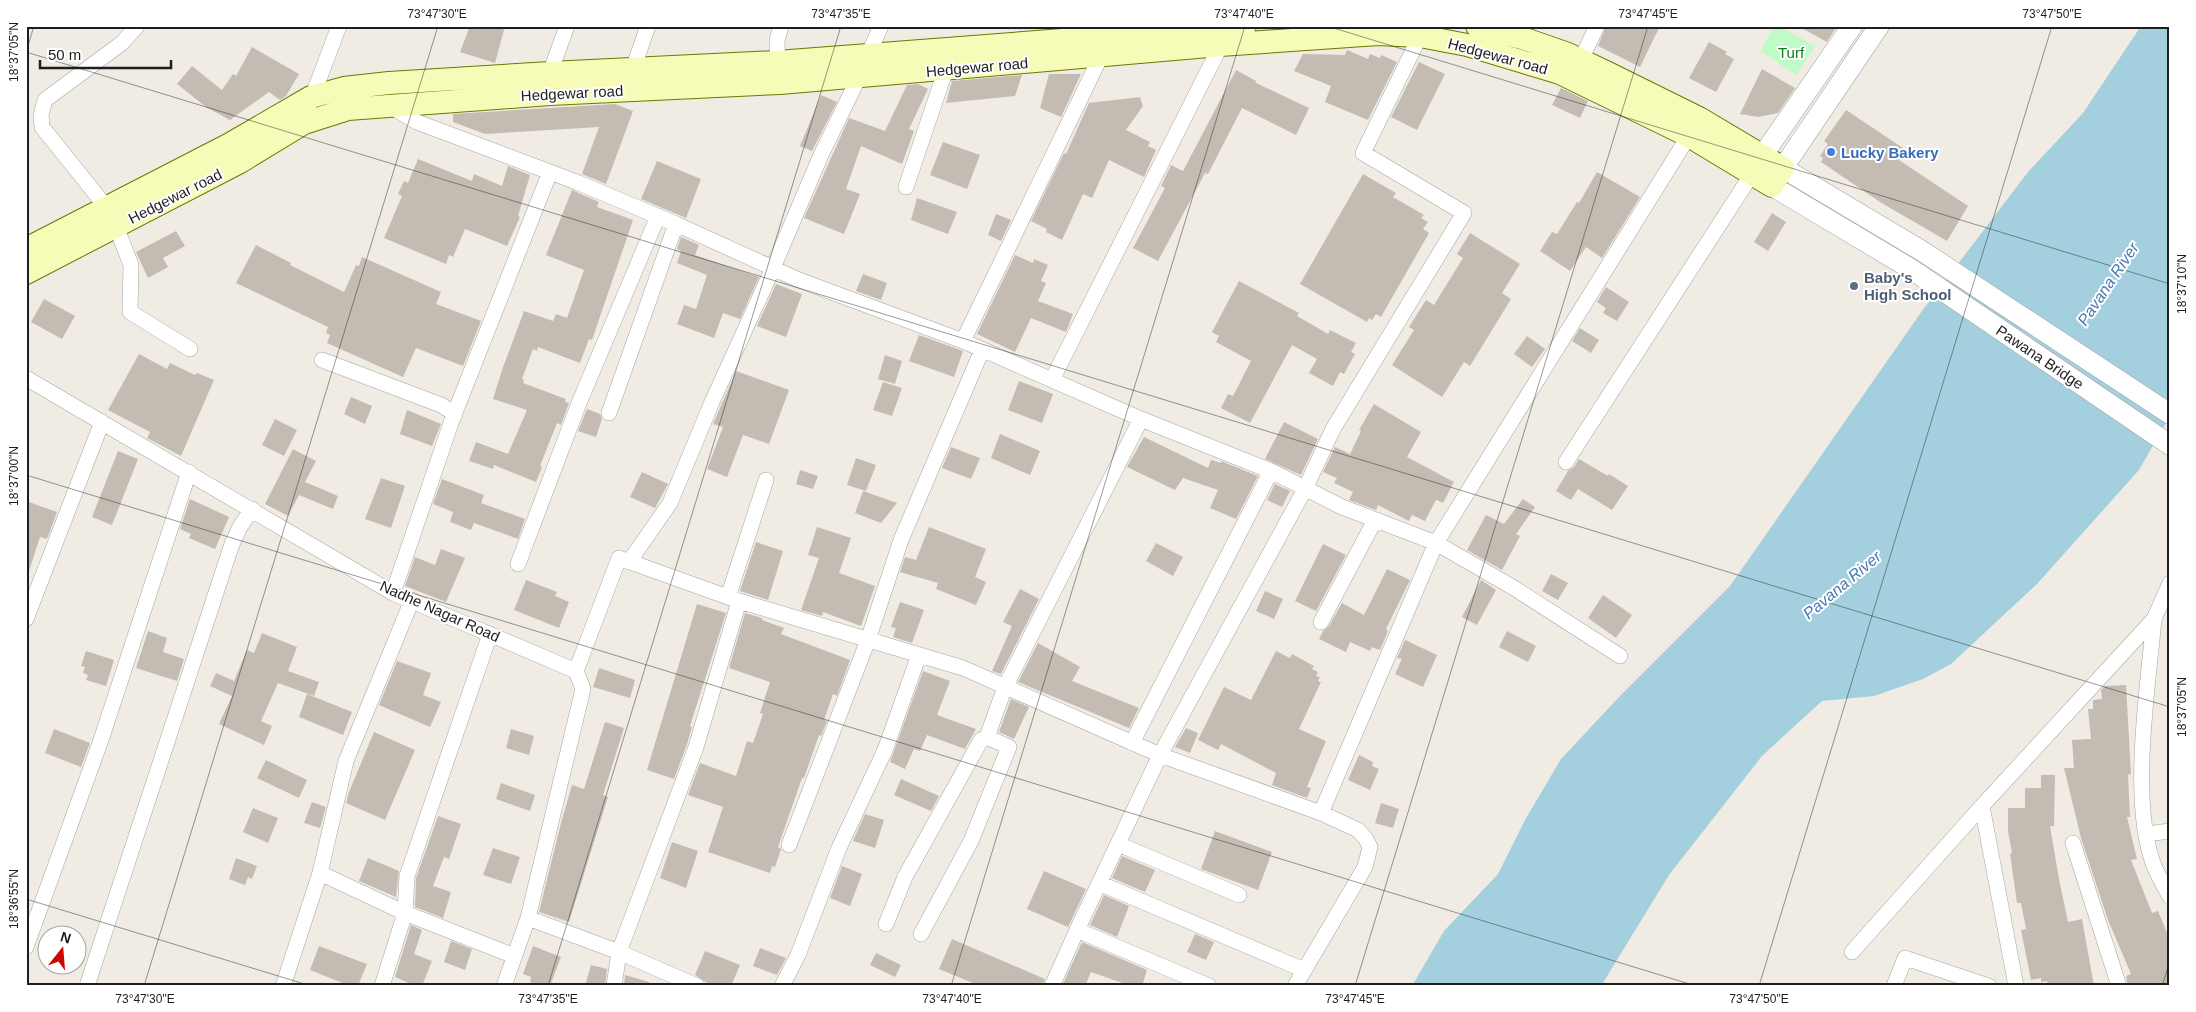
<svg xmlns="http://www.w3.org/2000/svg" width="2196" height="1012" font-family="Arial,sans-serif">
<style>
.park{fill:#c0fbc7}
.water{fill:#a3cfde}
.building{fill:#c4bcb3}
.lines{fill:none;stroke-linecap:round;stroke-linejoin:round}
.minor-casing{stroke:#a5a5a5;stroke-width:16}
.tertiary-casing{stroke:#a5a5a5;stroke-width:21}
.secondary-casing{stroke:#687902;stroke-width:24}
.minor{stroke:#fff;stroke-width:15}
.tertiary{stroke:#fff;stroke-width:20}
.secondary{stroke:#f6fbb7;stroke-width:22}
.ticks{fill:none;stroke:#1e1e1e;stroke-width:1;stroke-opacity:0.45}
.shop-dot{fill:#3f7fe0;stroke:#fff;stroke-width:2}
.service-dot{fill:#5c6f8a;stroke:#fff;stroke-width:2}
.labels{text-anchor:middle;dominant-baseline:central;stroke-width:4;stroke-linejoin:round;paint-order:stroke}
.park-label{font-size:15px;fill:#098016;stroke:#fff}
.street-label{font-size:15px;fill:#1e1e1e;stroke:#fff}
.shop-label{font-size:15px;font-weight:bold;fill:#366cbe;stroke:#fff;text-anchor:start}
.service-label{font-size:15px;font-weight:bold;fill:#4e5e75;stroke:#fff;text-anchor:start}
.water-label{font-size:16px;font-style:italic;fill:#4879b1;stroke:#fff}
.neatline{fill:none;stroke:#1e1e1e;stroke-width:2}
.ticks-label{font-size:12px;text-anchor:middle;fill:#1e1e1e}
</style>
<rect width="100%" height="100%" fill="#f0ece4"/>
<path class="park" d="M1773,26h6l36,20 -19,29 -35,-24z"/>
<path class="water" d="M2141,26h29v390l-31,54 -102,114 -86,80 -28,15 -49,17 -52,5 -60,55 -93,119 -68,111h-189l32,-55 54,-57 27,-54 36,-61 59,-63 110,-110 192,-275 106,-139 55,-59z"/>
<path class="building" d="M470,26h35l-10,37 -35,-11z
M1660,26l-20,41 -42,-21 8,-20z
M1798,26h39l-10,16z
M1709,42l18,10 -2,2 9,5 -18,33 -27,-14z
M252,47l47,27 -13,22 -6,4 -11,-8 -39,28 -24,-13 -29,-23 15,-18 30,24 11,-16 3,2z
M1347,50l21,9 2,-5 10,4 1,-3 16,7 -29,58 -43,-18 6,-16 -37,-15 9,-17 42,1z
M1419,62l26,12 -28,56 -26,-13z
M1762,69l33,19 -17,25 -20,4 -18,-3z
M1236,70l20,11v2l53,25 -13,27 -54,-27 -34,66 -3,-1 -47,88 -25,-13 32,-60 -4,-2 10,-21 12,6z
M1049,74h32l-20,43 -21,-9z
M1022,75l-7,21 -69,7 6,-22z
M918,84l10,5 -19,40 5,2 -12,33 -41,-18 -15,43 14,5 -16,40 -40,-16 45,-100 36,13 22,-46z
M1561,88l27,13 -8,17 -28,-13z
M821,95l16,7 -25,49 -12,-5z
M1140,97l3,9 -17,24 24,12 -2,4 8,4 -12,27 -35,-17 -17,38 -9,-4 -21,46 -16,-8 1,-3 -16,-8 33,-68 2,1 23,-51z
M615,104l18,7 -27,73 -24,-10 17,-47 -114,7 -32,-12v-8z
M1846,110l60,40 -7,10 69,46 -21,35 -67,-39 -59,-40 2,-4 -3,-2 8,-12 -4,-3z
M943,142l37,13 -13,34 -37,-14z
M418,159l54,22 2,-7 28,12 6,-20 22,9 -12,41 2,1 -13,29 -42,-17 -12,28 -4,-2 -3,9 -62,-26 18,-42 -4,-2 6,-13 4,2z
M657,161l44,18 -15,39 -45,-19z
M1597,172l43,25 -38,61 -16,-11 -16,24 -30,-20 12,-19 5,2 20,-32 2,1z
M1363,174l33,19 -3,4 31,18 -3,3 7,4 -5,7 6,4 -48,84 -5,-3 -4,6 -3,-2 -2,4 -67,-38z
M572,190l27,12 -2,5 36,13 -41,120 -3,-1 -9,24 -42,-16 -1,4 -4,-2 -11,30 2,1 -1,3 43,16 -1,3 4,1 -8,22 -4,-2 -17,43 2,1 -6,15 -42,-17 -1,4 -24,-8 7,-19 32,12 19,-44 -34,-11 9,-29 22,-59 29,10 3,-7 11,4 17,-48 -38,-15z
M917,198l40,14 -9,22 -37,-14z
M1772,213l14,9 -18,29 -14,-9z
M996,214l15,6 -10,21 -13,-6z
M176,231l9,15 -22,12 5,9 -20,11 -12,-26z
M1470,233l50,31 -18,29 9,6 -41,67 -6,-4 -22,35 -50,-32 22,-35 -5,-3 17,-27 8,5 29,-47 -6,-4z
M681,237l18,8 -4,10 64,22 -19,42 -17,-6 -9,25 -37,-14 7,-19 12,4 11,-34 -30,-12 4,-12 -4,-2z
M256,245l35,18 -1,2 54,27 12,-27 3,1 3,-9 79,35 -5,12 45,17 -18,45 -47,-18 -13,29 -76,-34 3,-8 -4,-2 2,-6 -92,-44z
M1015,255l18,8 1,-4 14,6 -7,16 5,2 -8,18 35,13 -7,18 -35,-14 -16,34 -38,-18z
M863,274l24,9 -6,17 -25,-9z
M1239,281l60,32 -2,3 31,18 2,-4 26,13 -5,9 4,2 -11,20 -4,-2 -7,14 -24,-13 8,-14 -25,-14 -42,78 -29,-15 7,-14 5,2 18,-35 -35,-19 3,-6 -7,-4z
M776,284l26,10 -16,43 -29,-11z
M1606,287l23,15 -12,19 -14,-8 3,-5 -9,-6z
M44,299l31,17 -13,23 -31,-17z
M1580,328l19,12 -8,13 -19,-12z
M919,335l44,16 -9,26 -45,-16z
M1527,336l18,13 -13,18 -18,-13z
M139,354l28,15 3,-6 25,12 2,-2 17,7 -33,76 -34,-18 3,-6 -42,-22z
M885,355l17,6 -7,23 -17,-5z
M736,371l53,19 -20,54 -26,-9 -16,42 -20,-8 16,-42 -10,-3z
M1019,381l34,13 -11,29 -34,-13z
M883,382l19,6 -10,28 -19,-6z
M351,397l21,9 -7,18 -21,-10z
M1374,404l47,28 -14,25 47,25 -11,21 -7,-3 -11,21 -13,-6 -3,6 -31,-16 -2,5 -27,-10 4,-8 -19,-9 3,-5 -14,-6 12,-25 15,7 11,-23 -2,-1z
M587,409l13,5 2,5 -6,18 -18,-6z
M407,410l34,14 -9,22 -32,-12z
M275,419l22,11 -13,26 -22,-11z
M1284,422l34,17 -17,36 -36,-16z
M1000,434l40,17 -10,24 -39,-17z
M1144,437l64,31 3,-8 10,3v-2l37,15 -22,43 -26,-11 8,-18 -35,-12 -8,12 -48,-23z
M951,447l29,11 -9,21 -29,-11z
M293,449l23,12 -11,21 33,14 -5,13 -34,-14 -11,21 -23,-12z
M118,451l20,8 -26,66 -20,-8z
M856,458l20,7 -10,26 -19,-6z
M1579,459l29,17 1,-2 19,12 -16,24 -34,-21 -7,11 -15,-9 12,-20 6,-4z
M800,470l18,6 -5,13 -17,-5z
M642,472l26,12 -13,24 -25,-11z
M381,478l24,8 -14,42 -26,-9z
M442,479l42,16 -3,8 44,16 -7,20 -44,-16 -3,7 -21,-8 3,-10 -20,-8z
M1275,484l15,7 -8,16 -15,-7z
M863,491l34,12 -16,20 -26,-10z
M190,499l39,18 -14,32 -26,-11 2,-4 -11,-5z
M1523,499l12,8 -19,27 4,2 -18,34 -35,-20 19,-35 18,9z
M26,501l31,11 -10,27 -7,-2 -11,34h-3z
M817,527l34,11 -12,35 36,13 -14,40 -38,-14 -1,4 -21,-6 18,-52 -11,-3z
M929,527l57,22 -11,28 11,5 -10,23 -40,-16 2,-6 -38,-11 5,-15 11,3z
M756,542l27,9 -15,49 -28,-9z
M1156,543l27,14 -10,19 -27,-15z
M1323,544l23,11 -30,56 -21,-10z
M441,549l24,9 -19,44 -41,-16 10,-29 20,8z
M1387,569l23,11 -24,49 2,2 -8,19 -8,-3 -2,4 -20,-9 -4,10 -27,-13 4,-8 6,-5 13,-23 22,12z
M1551,574l17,9 -10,17 -16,-9z
M526,580l31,12 -2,4 14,6 -10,26 -45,-18z
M1481,580l15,10 -19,35 -15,-8z
M1020,589l19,10 -38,75 -9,-3 20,-45 -9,-4z
M1265,591l18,8 -9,20 -18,-8z
M1603,595l29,20 -16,23 -28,-20z
M900,602l24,8 -12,33 -19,-6 3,-9 -5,-1z
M697,604l29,9 -36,113 2,1 -5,17 -13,35 -27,-9z
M745,613l17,5v2l22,8 -3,6 69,26 -13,36 -4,-2 -9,26 3,1 -6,15 -2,-1 -15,43h-2l-24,69 3,2 -6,18 -3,-1 -2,7 -62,-21 15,-45 -35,-12 12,-32 36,13 11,-35 6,2 10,-29 -3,-1 10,-31 -41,-14z
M148,631l19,7 -4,14 21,7 -7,22 -41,-13z
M1507,631l29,15 -8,16 -29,-15z
M262,633l35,14 -9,24 31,11 -5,14 -36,-13 -17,38 11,5 -8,19 -45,-21 13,-28 -22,-10 6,-13 18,8 13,-31 7,3z
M1405,640l32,15 -14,32 -28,-13 7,-15 -5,-1z
M1038,643l42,24 -8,14 67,27 -10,20 -111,-46z
M86,651l28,9 -8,26 -20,-6 2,-5 -5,-2 2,-6 -4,-1z
M1276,651l14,7 2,-4 22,12 -2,3 6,3 -2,4 4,1 -2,4 3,1 -22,47 27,12 -19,46 4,1 -4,10 -35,-13 4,-12 -55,-29 -3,6 -20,-10 26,-53 27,13z
M397,661l34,12 -8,22 18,7 -11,25 -51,-22z
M599,668l36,12 -5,18 -37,-11z
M923,671l27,10 -13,34 39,14 -11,20 -38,-14 -7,16 -6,-2 -9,20 -15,-7z
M2126,685l5,89 -3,1 2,42h-3l10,42 -6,1 21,53 6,-2 12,29v46h-42l-2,-10 5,-2 -23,-54 -27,-82 -17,-70h10l-2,-28 19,-1 -3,-30h5v-9l9,-1 -1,-9 4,-4z
M307,694l45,18 -9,23 -44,-18z
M1011,699l18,8 -15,32 -15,-7z
M605,722l19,6 -21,67 5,2 -39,125 -30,-10 22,-89 11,-38 12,4z
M1186,728l12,5 -8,20 -15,-6z
M54,729l36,14 -9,24 -36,-14z
M511,729l23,7 -5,19 -23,-7z
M374,732l41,18 -30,70 -39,-17 3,-11z
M1359,755l14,7 -1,4 7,3 -9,21 -22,-10z
M266,760l41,20 -8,18 -42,-20z
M2041,775h14l-1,51h-4l9,53 9,43 14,-3 12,67h-46l-1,-5 -6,1v-4l-10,2 -10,-50 5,-1 -5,-26h-4l-7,-49 2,-1 -4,-22v-23h17v-20h16z
M901,779l38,17 -8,15 -37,-16z
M501,783l34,12 -5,16 -34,-12z
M312,802l14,5 -6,21 -16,-5z
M1381,803l18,6 -6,19 -18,-5z
M253,808l25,10 -10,25 -25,-11z
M865,814l19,6 -9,28 -22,-7z
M438,816l23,8 -12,35 -5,-2 -11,29 18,6 -8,26 -28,-11 1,-29z
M1215,831l57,21 -14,38 -57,-21z
M672,842l26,9 -12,37 -26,-10z
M493,848l27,9 -9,27 -28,-9z
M1122,856l33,14 -10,22 -33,-14z
M236,858l21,8 -5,13 -4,-2 -3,8 -16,-6z
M368,858l31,13 -3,26 -37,-16z
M842,866l20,8 -12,32 -20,-8z
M1044,871l42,18 -18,38 -41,-18z
M1104,895l25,11 -12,31 -27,-12z
M411,925l11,5 -8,24 18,7 -10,25h-6l-21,-9z
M1195,934l19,8 -8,18 -19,-8z
M952,939l93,40 -2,7h-63l-41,-17z
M451,941l21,8 -7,21 -21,-8z
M1082,942l65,28 -5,16h-11l-40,-14 -6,14h-23z
M319,946l48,18 -9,22h-8l-40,-16z
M533,946l28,11 -11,29h-10l-10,-4 1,-5 -8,-3z
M760,948l26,10 -9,17 -24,-9z
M705,951l35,14 -9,21h-19l-17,-11z
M876,953l25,12 -6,12 -25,-12z
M591,965l16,4 -2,17h-20z
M625,975l24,7v4h-25z"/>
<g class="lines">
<g class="minor-casing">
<path id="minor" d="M868,55l13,-29
M1577,68l20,-42
M633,69l15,-43
M778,69l-1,-29 4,-14
M550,80v-7l17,-47
M310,103l29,-77
M392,104v3l25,15 162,61 97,41 123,56 164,61 178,78 130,52 71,36 94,36 78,45 106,68
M906,187l40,-118
M107,208l-65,-81 -1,-12 4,-15 77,-57 15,-17
M116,226l15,39 -1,47 60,37
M963,341l138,-285
M322,360l119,45 14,9
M26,378l367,215 183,78 7,18 -55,229 -24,68
M1052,380l172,-341
M609,413l67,-189
M1566,462l186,-288
M629,562l41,-59 42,-101 61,-134 48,-113 38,-78
M518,564l61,-161 79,-187
M393,593l59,-173 98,-248
M728,597l38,-117
M26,619l76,-197
M2154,619c-6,68 -24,180 -1,244 4,11 11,23 17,34
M1321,622l54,-102
M576,671l43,-113 120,43 224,67 197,87 161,58 37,17 8,9 4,8 -5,20 -70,119
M1132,743l139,-272
M1321,813l115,-270 257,-414
M2146,834l24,-3
M2073,843l46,143
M1118,844l121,51
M789,845l79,-205 33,-100 81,-190
M320,873l85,40 109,43
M1099,883l205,87
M528,918l91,34 78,34
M886,924l19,-47 76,-137 6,-3 18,-50 136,-268
M1077,930l132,56
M921,934l50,-93 38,-94 -22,-10
M26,947l75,-207 88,-268
M1852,952l130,-146
M87,986l145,-442 8,-17 12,-18
M283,986l37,-113 26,-112 66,-161
M382,986l23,-73 2,-37 83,-242
M614,986l5,-34 77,-205 43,-146
M782,986l16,-31 41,-107 46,-98 34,-95
M1052,986l25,-56 83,-175 145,-266 28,-60 131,-216 -101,-60 57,-117
M1894,986l11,-28 84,28
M2016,986l-34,-180 172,-187 16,-36"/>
</g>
<g class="tertiary-casing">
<path id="tertiary" d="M1879,26l-96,142 139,83 248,163
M1763,155l89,-129
M1772,186l139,83 259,176"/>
</g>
<g class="secondary-casing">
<path id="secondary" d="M26,249l204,-105 81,-47 33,-9 45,-5 161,-10 227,-11 468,-36
M26,273l214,-111 64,-39 44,-14 202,-15 230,-11 440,-38 158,-11 42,2 47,9 93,28 129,63 83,50 11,-18 -84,-50 -91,-45 -40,-19 -46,-16 -45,-12"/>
</g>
<use href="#minor" class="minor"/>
<use href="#tertiary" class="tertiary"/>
<use href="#secondary" class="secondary"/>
</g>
<path class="ticks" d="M1327,26l843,258M26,52l8,-26M26,52l2144,655M26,475l1670,511M26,899l285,87M144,986l294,-960M548,986l293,-960M951,986l294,-960M1355,986l293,-960M1759,986l293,-960M2162,986l8,-25"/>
<circle class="shop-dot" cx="1831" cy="152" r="5"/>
<circle class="service-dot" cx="1854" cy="286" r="5"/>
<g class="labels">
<g class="park-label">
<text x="1791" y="52">Turf</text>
</g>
<g class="street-label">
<text transform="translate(1498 56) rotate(15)">Hedgewar road</text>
<text transform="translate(977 67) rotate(-5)">Hedgewar road</text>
<text transform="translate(572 93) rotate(-3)">Hedgewar road</text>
<text transform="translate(175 196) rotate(-27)">Hedgewar road</text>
<text transform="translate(2040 357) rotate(34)">Pawana Bridge</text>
<text transform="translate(440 611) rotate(24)">Nadhe Nagar Road</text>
</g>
<g class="shop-label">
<text x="1841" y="152">Lucky Bakery</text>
</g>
<g class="service-label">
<text x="1864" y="277">Baby's<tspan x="1864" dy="17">High School</tspan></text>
</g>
<g class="water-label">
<text transform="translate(2108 284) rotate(-56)">Pavana River</text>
<text transform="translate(1842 585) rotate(-40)">Pavana River</text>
</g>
</g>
<rect width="2196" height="1012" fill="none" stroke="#ffffff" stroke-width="55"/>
<g transform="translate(62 950) rotate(17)"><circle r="24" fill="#ffffff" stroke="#a5a5a5"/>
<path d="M0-4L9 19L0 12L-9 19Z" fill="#cd0600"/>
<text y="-8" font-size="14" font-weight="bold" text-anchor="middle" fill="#1e1e1e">N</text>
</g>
<path d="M40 60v8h131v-8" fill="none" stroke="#1e1e1e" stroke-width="2.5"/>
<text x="48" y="60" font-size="15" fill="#1e1e1e" stroke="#ffffff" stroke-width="4" paint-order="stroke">50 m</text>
<rect x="28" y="28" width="2140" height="956" class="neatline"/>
<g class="ticks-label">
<text x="437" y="18">73°47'30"E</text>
<text x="841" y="18">73°47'35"E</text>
<text x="1244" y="18">73°47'40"E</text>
<text x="1648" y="18">73°47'45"E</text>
<text x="2052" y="18">73°47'50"E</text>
<text transform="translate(14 52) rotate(-90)" y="4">18°37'05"N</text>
<text transform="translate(2182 284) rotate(-90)" y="4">18°37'10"N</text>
<text transform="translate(14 476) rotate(-90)" y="4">18°37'00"N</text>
<text transform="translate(2182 707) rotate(-90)" y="4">18°37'05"N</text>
<text transform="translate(14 899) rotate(-90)" y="4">18°36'55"N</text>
<text x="145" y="1003">73°47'30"E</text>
<text x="548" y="1003">73°47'35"E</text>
<text x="952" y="1003">73°47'40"E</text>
<text x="1355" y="1003">73°47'45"E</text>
<text x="1759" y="1003">73°47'50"E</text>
</g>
</svg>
